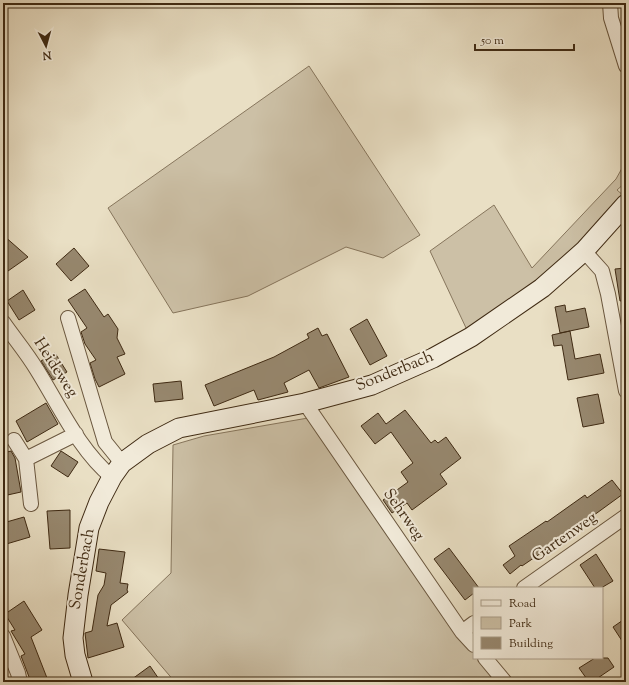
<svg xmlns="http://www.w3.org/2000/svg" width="629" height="685" font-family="'Sorts Mill Goudy',serif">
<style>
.green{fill:#ccc0a6;stroke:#86755c}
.building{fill:#97886f;stroke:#3f2a13}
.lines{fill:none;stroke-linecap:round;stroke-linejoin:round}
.street-casing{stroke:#6a573f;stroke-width:16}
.secondary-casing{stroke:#3f2a13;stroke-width:21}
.street{stroke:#f1ead9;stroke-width:14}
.secondary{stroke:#f1ead9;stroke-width:19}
.labels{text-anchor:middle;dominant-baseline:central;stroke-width:4;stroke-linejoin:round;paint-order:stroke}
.street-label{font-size:16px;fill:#3f2a13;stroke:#f1ead9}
</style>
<rect width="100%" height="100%" fill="#e9dfc4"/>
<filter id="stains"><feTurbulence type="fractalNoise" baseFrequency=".005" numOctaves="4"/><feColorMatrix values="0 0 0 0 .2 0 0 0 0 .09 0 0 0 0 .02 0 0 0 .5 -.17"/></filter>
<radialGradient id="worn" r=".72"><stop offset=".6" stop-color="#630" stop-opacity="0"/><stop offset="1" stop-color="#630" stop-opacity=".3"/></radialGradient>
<path class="green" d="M309,66l111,169 -37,23 -37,-11 -98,49 -75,17 -65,-105z
M626,161v21l-9,8 7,6 -45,50 -40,34 -72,50 -37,-79 64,-46 38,63 84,-89z
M308,418l166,233v7h6l20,24h-325l-53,-62 49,-47 2,-128 31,-9z"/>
<path class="building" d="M3,235l25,22 -20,14 -5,-7z
M74,248l15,18 -18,15 -15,-17z
M626,268v32l-6,1 -5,-32z
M85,289l19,28 4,-3 10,15 -1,9 8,16 -8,3 8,17 -26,13 -4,-8 -5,-16 6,-3 -11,-16 -4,-12 6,-4 -19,-28z
M23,290l12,20 -16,10 -12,-19z
M565,305l1,7 19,-4 4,19 -29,6 -5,-26z
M367,319l20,37 -17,9 -20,-36z
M318,328l4,8 5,-2 22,43 -30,11 -10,-18 -25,13 4,9 -30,8 -4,-10 -40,16 -9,-21 69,-28 35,-19 -2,-4z
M570,331l5,28 25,-5 4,19 -36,7 -6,-35 -8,1 -2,-11z
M55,353l12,19 -14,8 -12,-19z
M181,381l2,18 -28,3 -2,-18z
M598,394l6,29 -21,4 -6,-29z
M46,403l12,21 -31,18 -11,-21z
M405,410l26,33 4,-3 3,3 8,-6 15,21 -21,16 7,10 -35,26 -5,-7 -15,10 -9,-13 25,-18 -7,-10 12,-9 -22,-31 -16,12 -14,-18 17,-13 8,11z
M11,451l4,7 6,34 -18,4v-43z
M61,451l17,11 -10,15 -17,-11z
M612,480l11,14 -33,24 1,1 -69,47 -1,-1 -11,9 -7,-9 12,-9 -6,-10 37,-25 1,1 38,-27 2,3z
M70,510v38l-20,1 -3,-38z
M24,517l6,20 -27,8v-22z
M449,548l30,40h-5v5l-9,7 -31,-41z
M99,549l26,3 -5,31 8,1 -1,6 1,2 -17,13 -4,21 10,-3 7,24 -36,11 -3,-25 7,-2 6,-36 6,-10 2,-12 -10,-2z
M596,554l17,27 -12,7h-6l-15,-23z
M24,601l18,29 -11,7 16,41 -11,4h-5l-10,-26 4,-2 -14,-23 4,-1 -10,-16z
M626,618v29l-13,-20z
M595,658h13l6,9 -22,15h-3l-10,-14z
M150,666l11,16h-33z"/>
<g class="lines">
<g class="street-casing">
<path id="street" d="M610,3l1,15 15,48
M584,251l18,20 6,23 18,97
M68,318l37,124 17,21
M3,322c11,16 24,31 34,48 22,35 42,80 75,107
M305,403l157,229 12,13
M14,440l12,19 5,45
M26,459l50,-25
M524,588l102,-72
M462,632l12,-9
M3,636l15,37 2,9
M485,658l20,24"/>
</g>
<g class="secondary-casing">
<path id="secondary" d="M83,682l-8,-27 -2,-17 5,-43 11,-67 10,-26 13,-25 10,-14 26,-19 31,-16 126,-25 67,-18 61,-27 38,-21 71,-49 42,-37 42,-47"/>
</g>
<use href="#street" class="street"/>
<use href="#secondary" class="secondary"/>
</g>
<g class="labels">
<g class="street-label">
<text transform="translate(55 368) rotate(57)">Heideweg</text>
<text transform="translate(395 372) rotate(-22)">Sonderbach</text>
<text transform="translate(403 515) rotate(55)">Sehrweg</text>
<text transform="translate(565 538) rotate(-35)">Gartenweg</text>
<text transform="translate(83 569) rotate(-80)">Sonderbach</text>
</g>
</g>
<rect width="629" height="685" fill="none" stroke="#e9dfc4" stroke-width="16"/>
<rect x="4" y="4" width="621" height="677" fill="none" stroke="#3f2a13" stroke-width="2"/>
<rect x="8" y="8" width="613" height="669" fill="none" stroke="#3f2a13"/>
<rect x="473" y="587" width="130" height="72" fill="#f1ead9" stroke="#aa9d8a"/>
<rect x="481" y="600" width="20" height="6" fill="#f1ead9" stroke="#aa9d8a"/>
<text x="509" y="607" font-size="12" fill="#3f2a13">Road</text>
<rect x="481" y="617" width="20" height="12" fill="#ccc0a6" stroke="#aa9d8a"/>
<text x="509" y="627" font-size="12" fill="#3f2a13">Park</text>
<rect x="481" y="637" width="20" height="12" fill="#97886f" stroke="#aa9d8a"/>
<text x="509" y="647" font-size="12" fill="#3f2a13">Building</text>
<g transform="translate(46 46) rotate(174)" stroke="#f1ead9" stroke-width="3" paint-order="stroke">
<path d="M0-3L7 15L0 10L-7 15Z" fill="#3f2a13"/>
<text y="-6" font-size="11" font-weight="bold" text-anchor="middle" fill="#3f2a13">N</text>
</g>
<path d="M475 44v6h99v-6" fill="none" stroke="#3f2a13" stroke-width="2"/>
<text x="481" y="44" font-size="12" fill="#3f2a13" stroke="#f1ead9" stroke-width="3" paint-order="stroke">50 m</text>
<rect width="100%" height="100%" filter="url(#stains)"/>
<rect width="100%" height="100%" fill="url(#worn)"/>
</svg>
